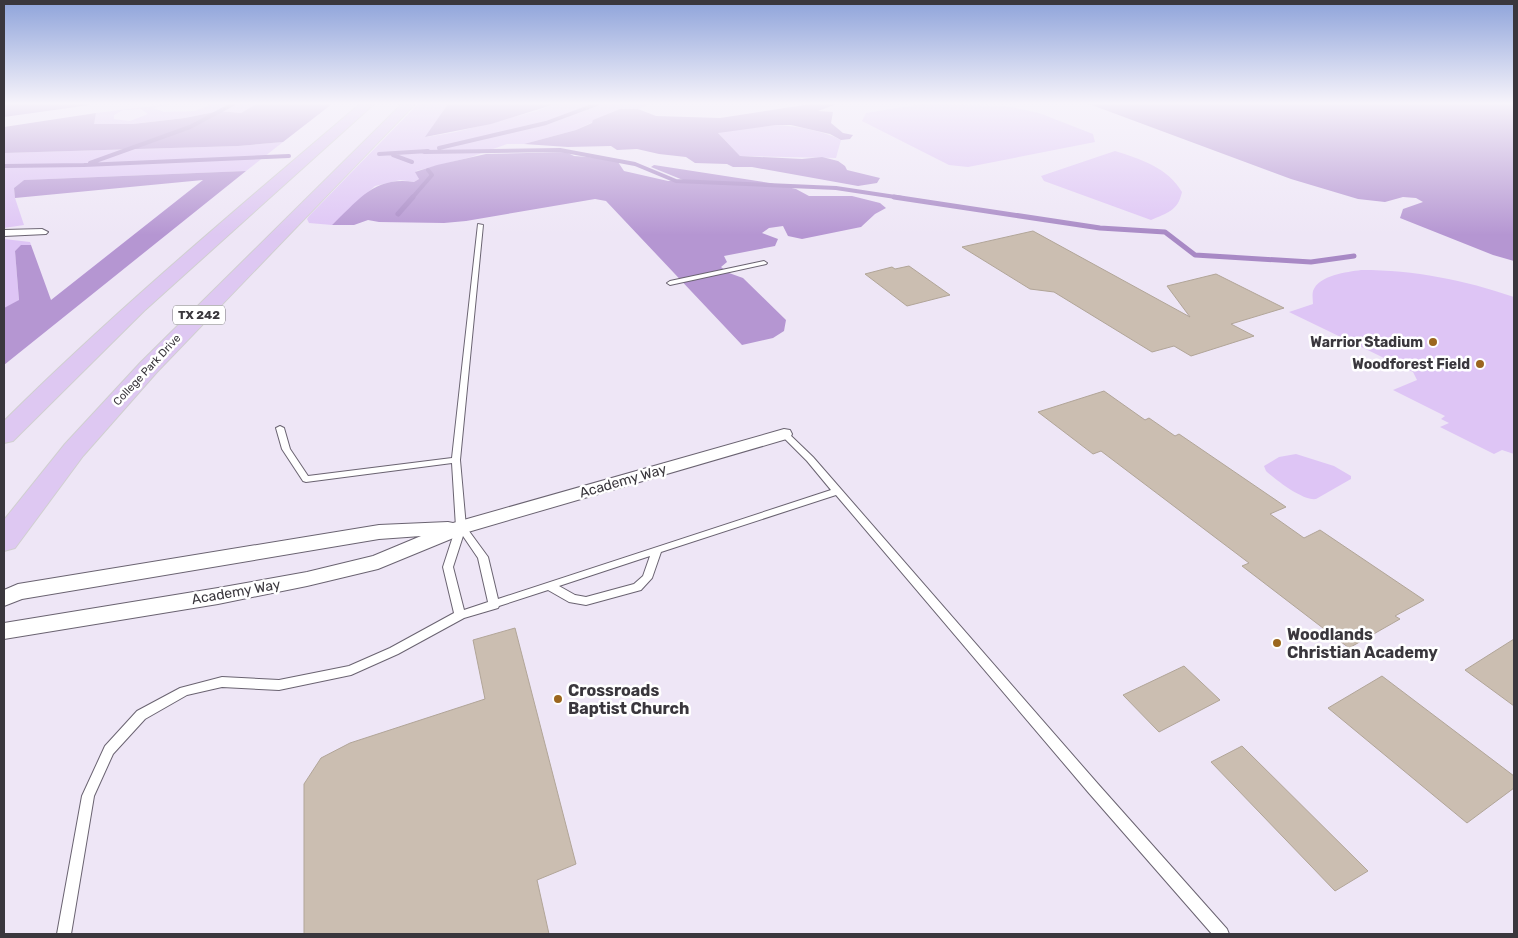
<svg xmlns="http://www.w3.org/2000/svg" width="1518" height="938" font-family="Rubik,sans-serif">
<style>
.green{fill:#dec5f5;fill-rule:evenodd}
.forest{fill:#b596d2}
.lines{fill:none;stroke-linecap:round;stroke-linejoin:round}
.stream-far1{stroke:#a889c5;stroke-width:4}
.stream{stroke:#a889c5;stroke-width:5}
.building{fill:#cbbeb1;stroke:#b1a598}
.service-casing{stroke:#6a6371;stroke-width:2}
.minor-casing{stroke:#6a6371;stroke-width:2}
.primary-casing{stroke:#d0cfd0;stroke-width:2}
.service{fill:#fff;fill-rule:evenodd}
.minor{fill:#fff;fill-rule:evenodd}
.primary{fill:#dec8f2;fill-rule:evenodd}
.poi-dot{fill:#9b661e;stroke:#fff;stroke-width:2}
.labels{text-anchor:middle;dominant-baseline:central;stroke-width:5;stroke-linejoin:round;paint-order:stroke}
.far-street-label{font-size:11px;fill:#3a373d;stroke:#fff}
.shield{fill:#fff;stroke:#757377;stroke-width:1}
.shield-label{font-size:12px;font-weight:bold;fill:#3a373d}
.poi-label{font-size:14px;font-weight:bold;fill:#3a373d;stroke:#fff;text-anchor:end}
.street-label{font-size:14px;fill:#3a373d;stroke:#fff}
.near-poi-label{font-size:16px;font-weight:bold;fill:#3a373d;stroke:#fff;text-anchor:start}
</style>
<rect width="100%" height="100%" fill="#eee6f6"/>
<path class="green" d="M169,104h2l-18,4 11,4 31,-1 17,-7h44l-15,9 -22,-2 -34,7 -52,6h-40l3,-11zM141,109l7,5 -18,7 -16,-2v-4l9,-5z
M418,104h30l-22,33 30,-5 81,-21 18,-7h95l-12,5h-18l-44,21 -52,14h-17l-36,13 -55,14 3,8 -5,3 -14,-2 -25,6 -43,39 -23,-2 -2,-4 2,-3z
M922,104l84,2 33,7 54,21 2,8 -127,25 -19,-2 -87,-44 4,-8z
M776,125c20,1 48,6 65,15l-5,18 -96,-2 -23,-24z
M283,142l-37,29 -222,9 -10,8 1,10 9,27 -20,3v-75l234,-7z
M1115,151c26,8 53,17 67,41 -4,19 -15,21 -31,28l-107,-39 -3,-5z
M4,239l26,3 1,3h-9l-7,6 4,50 -15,7z
M1361,270c54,0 103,10 153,27v157l-12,-4 -8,4 -54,-27 9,-4 -8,-4 4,-3 -52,-26 24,-10 -4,-8 -124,-60 24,-8c0,-3 -1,-9 0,-13 6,-16 34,-19 48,-21z
M1296,454l38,12 17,10v3l-35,20c-13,2 -40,-19 -50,-28l-2,-5 15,-9z"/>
<path class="forest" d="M4,104h85l1,1 -86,12z
M256,104h76l-49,38 -45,4 -234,7v-26l92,-14 -2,11h39l52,-6 34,-7 22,2z
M448,104h107l-64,20 -66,13z
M811,104h26l-19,7 15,1 -2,11 12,10 10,2 -3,4 -9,1 -11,-6 -39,-9h-15l-58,8 22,23 62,3 20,-2 16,4 7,5 2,4 33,8 -3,5 -19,3 -106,-19h-19l-6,-3 -32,-1 -9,-6 -27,-3 -22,-5 -20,1 -6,-4 -43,1 -44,-3 52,-14 16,-7 1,-3 27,-11h18l18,7 64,2z
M1089,104h425v157l-21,-6 -93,-37 3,-9 20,-7 -7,-4 -13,-1 -18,5 -27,-3 -67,-20z
M566,152l8,4 42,3 8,12 44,10 15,-1 -32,-13 3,-2 116,18 26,6 13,7h43l28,7 6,5 -11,6 -14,13 -59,12 -14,-3 -5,-10 -14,2 -7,5 16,6 -3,7 -51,10 3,6 -6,5 8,6 14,5 43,42 -2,11 -11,7 -31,7 -136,-144 -11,-2 -129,22 -22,2 -65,-1 -11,-2 -14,5h-22c27,-25 42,-49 82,-43l5,-3 -4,-7 22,-7 49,-11z
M246,171l-242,194v-57l15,-8 -4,-49 6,-6h10l20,55 152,-120 -188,18 -1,-10 10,-8z"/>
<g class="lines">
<path class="stream-far1" d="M439,148l107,-25 51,-19
M424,152l136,-2 75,14 41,17 160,7 66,10
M379,154l49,-3
M393,155l19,7
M90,163l100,-36 43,-23
M4,166l80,-1 205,-9
M412,198l20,-23 -4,-5"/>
<path class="stream" d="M894,197l206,31 65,4 30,23 116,7 43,-6
M398,214l15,-17"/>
</g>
<path class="building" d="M1033,231l157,86 -23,-31 49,-12 68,34 -53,16 23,12 -63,20 -17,-10 -22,6 -98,-60 -24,-3 -68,-42z
M909,266l41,29 -43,11 -42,-32 27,-7 3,2z
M1104,391l41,29 4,-2 26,18 4,-2 107,73 -16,7 34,24 16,-8 104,70 -29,16 5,3 -51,29 -107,-82 7,-3 -148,-112 -8,3 -55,-42z
M515,628l61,236 -39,16 12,54h-245v-150l17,-26 29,-15 135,-44 -12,-59z
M1514,639v67l-49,-36z
M1184,666l36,34 -61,32 -36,-37z
M1382,676l132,100v12l-47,35 -139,-115z
M1242,746l126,125 -33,20 -124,-129z"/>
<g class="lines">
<g class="service-casing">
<path id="service" d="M478,224l5,1 -23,235 6,67 22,30 10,42 333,-109 -24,-29 -27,-27 1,-2h6l26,25 285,327 129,145 2,5h-17l-124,-142 -252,-297 -175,57 -9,26 -11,12 -55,15 -17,-3 -21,-12 -49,16 -1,2 -34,10 -66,36 -47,21 -72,15 -57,-3 -35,8 -42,24 -32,35 -19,42 -23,138h-14l25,-138 23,-50 32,-35 43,-23 42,-11 57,3 70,-14 41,-18 64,-35 -11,-46 13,-40 -4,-64 -146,19 -3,-1 -21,-32 -6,-21 4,-2 4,2 6,21 18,27 144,-18zM463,536l15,22 10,44 -24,8 -11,-43zM650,556l-7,20 -9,8 -48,13 -11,-2 -16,-9z
M764,261l3,2 -1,1 -96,21 -3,-2 3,-2z"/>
</g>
<g class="minor-casing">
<path id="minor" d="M42,229l6,3 -2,2 -42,2v-6z
M784,429l6,1 2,4 -2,4 -322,94 -90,37 -71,17 -89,18 -214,35v-16l214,-35 89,-16 66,-16 48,-20 -42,3 -357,60 -18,7v-16l14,-6 361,-59 69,-3 5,1z"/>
</g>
<g class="primary-casing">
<path id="primary" d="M360,104h14l-230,207 -131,130 -9,2v-22c113,-112 235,-214 356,-317z
M402,104h13l-258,268 -74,84 -68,92 -11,3v-31l61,-76 76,-82z"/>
</g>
<use href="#service" class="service"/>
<use href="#minor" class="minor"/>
<use href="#primary" class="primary"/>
</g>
<linearGradient id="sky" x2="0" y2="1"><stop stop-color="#8ea3da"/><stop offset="0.44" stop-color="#f7f4fb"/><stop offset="1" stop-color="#f7f4fb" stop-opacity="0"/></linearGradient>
<rect width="1518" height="235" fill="url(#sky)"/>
<g class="poi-dot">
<circle cx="1433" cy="342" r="5"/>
<circle cx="1480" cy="364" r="5"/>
<circle cx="1277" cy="643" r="5"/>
<circle cx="558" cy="699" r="5"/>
</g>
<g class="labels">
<g class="far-street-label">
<text transform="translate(147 370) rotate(-47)">College Park Drive</text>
</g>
<rect class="shield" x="173" y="305.5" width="52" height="19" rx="4"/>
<g class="shield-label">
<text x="199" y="315">TX 242</text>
</g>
<g class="poi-label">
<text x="1423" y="342">Warrior Stadium</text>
<text x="1470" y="364">Woodforest Field</text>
</g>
<g class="street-label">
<text transform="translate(623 481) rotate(-16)">Academy Way</text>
<text transform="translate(236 592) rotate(-10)">Academy Way</text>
</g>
<g class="near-poi-label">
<text x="1287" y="634">Woodlands<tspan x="1287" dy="18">Christian Academy</tspan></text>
<text x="568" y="690">Crossroads<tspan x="568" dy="18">Baptist Church</tspan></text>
</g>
</g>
<rect width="1518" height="938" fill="none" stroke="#3a373d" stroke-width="10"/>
</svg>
